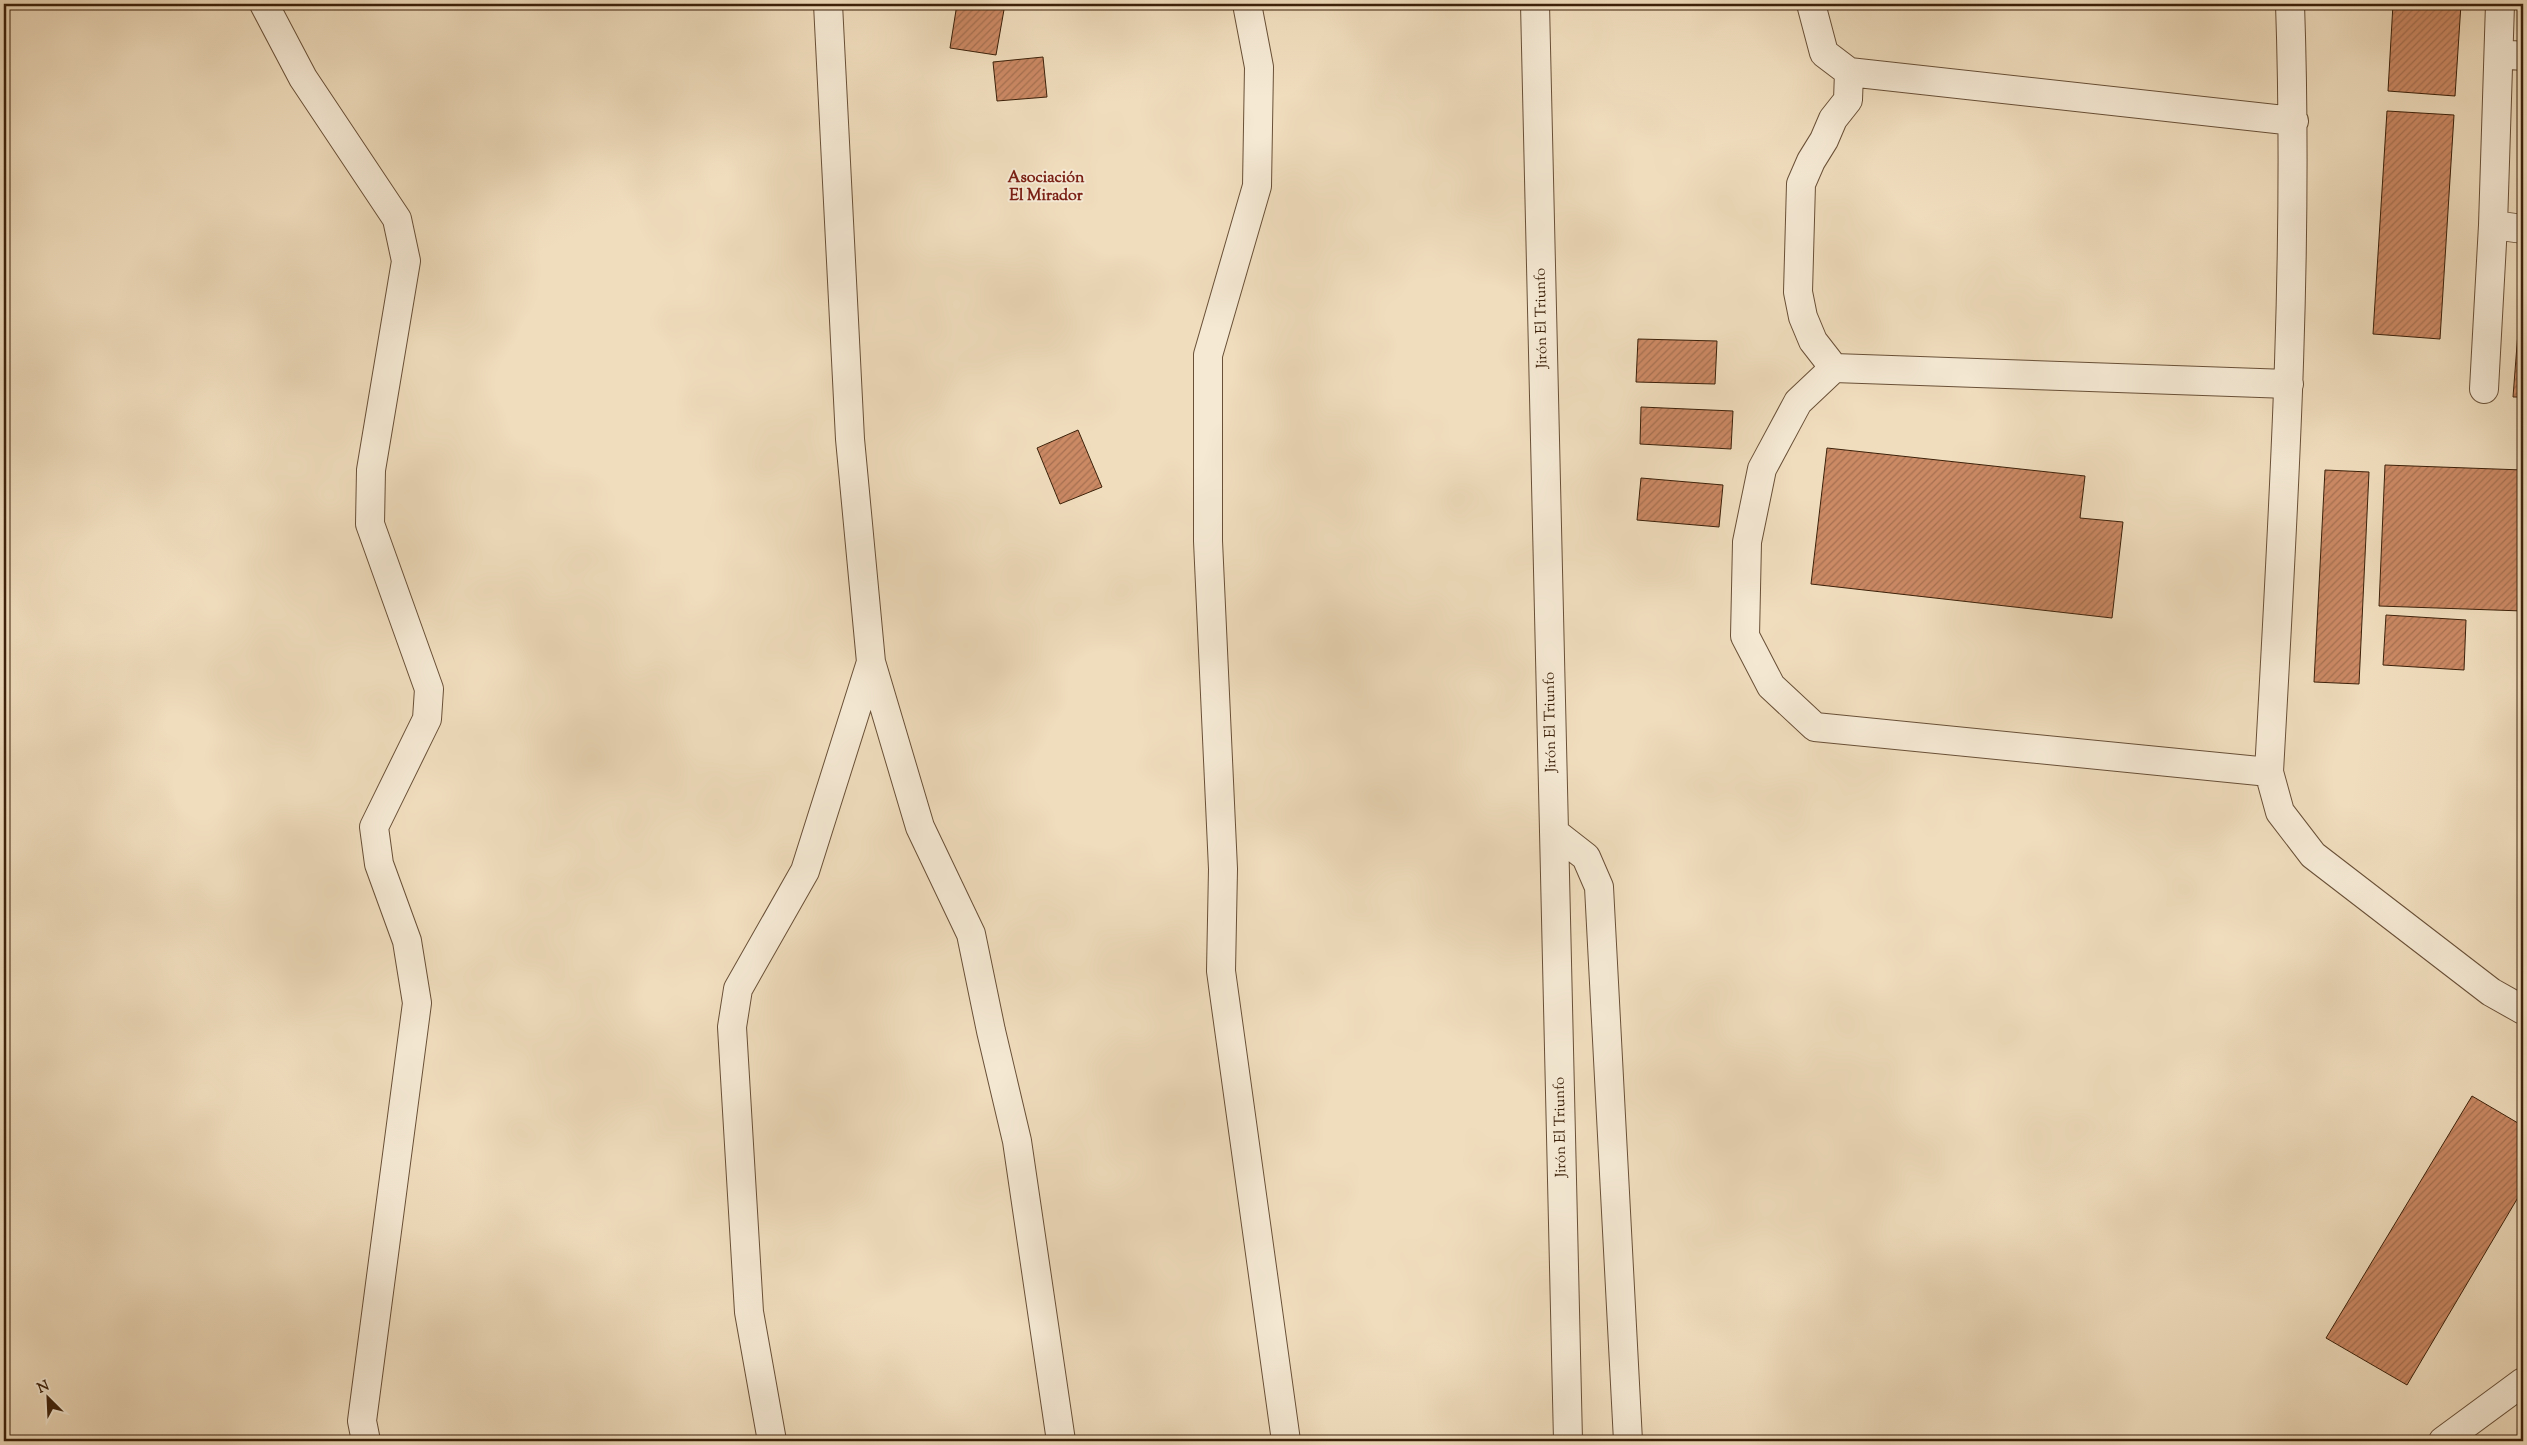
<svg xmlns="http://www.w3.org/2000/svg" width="2527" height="1445" font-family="'Sorts Mill Goudy',serif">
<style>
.building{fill:url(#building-hatch);stroke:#3c210a}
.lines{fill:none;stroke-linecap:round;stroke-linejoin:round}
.minor-casing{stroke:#695037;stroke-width:30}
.minor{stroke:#f5e9d4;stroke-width:28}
.labels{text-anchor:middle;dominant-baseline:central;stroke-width:4;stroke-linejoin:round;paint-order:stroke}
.street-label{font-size:15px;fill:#3c210a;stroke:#f5e9d4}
.neighbourhood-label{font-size:16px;font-weight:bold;fill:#7a1f14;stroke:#f5e9d4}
</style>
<defs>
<pattern id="building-hatch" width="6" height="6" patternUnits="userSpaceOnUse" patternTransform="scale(1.25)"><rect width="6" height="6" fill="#cb8964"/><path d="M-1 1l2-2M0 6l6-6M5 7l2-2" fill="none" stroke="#a67051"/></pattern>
</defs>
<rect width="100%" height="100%" fill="#f0ddbd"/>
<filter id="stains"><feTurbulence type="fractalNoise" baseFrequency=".004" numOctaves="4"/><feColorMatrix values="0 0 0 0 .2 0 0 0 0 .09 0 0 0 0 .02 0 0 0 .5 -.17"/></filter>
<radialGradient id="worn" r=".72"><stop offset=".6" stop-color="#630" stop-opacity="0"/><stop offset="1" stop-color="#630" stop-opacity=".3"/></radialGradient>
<path class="building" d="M957,4h48l-9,51 -46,-7z
M2393,4h68l-6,92 -67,-5z
M1043,57l4,40 -50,4 -4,-39z
M2387,111l67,4 -14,224 -67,-5z
M2518,332h5v65h-10z
M1638,339l79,2 -2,43 -79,-2z
M1641,407l92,4 -2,38 -91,-5z
M1078,430l24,57 -42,17 -23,-56z
M1827,448l258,28 -5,42 43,4 -11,96 -301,-34z
M2385,465l138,5v141l-144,-5z
M2325,470l44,2 -10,212 -45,-2z
M1641,478l82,7 -4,42 -82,-7z
M2386,615l80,5 -2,50 -81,-5z
M2472,1096l51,30v63l-116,196 -81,-47z"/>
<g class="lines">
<g class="minor-casing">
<path id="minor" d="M264,4l39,74 94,141 9,42 -35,209 -1,54 59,165 -2,30 -53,108 5,37 28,77 10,62 -55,418 4,20
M828,4l22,435 21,223 49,165 51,107 20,97 26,110 44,300
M1247,4l12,63 -2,119 -49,169v186l15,328 -2,102 65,470
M1535,4l33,1437
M1811,4l13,49 25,19 445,49
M2290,4c9,256 -7,512 -21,768l11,40 33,43 178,137 32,18
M2499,54l24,2
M2493,225l30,4
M1834,368l-21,-27 -10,-24 -5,-25 3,-108 10,-23 13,-21 9,-21 15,-19 1,-28
M2484,389l9,-164 7,-221
M2269,772l-454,-45 -44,-41 -26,-50 2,-94 15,-73 36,-67 36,-34 455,16
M1554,832l32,25 13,30 29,554
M772,1441l-23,-129 -17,-285 6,-38 67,-118 66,-209
M2443,1441l80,-59"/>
</g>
<use href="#minor" class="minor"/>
</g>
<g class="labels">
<g class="street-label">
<text transform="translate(1542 318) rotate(-91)">Jirón El Triunfo</text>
<text transform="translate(1551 722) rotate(-91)">Jirón El Triunfo</text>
<text transform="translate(1561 1127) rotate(-91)">Jirón El Triunfo</text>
</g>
<g class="neighbourhood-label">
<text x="1046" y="178">Asociación<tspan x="1046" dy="18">El Mirador</tspan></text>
</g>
</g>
<rect width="2527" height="1445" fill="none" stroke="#f0ddbd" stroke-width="20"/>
<rect x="5" y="5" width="2517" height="1435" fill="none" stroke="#3c210a" stroke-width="2.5"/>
<rect x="10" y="10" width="2507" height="1425" fill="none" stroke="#3c210a"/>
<g transform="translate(48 1398) rotate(336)" stroke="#f5e9d4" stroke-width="4" paint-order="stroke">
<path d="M0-4L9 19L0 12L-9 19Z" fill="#3c210a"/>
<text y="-8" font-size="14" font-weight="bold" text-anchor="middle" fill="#3c210a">N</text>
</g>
<rect width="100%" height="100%" filter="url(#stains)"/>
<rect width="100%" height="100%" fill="url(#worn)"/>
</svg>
